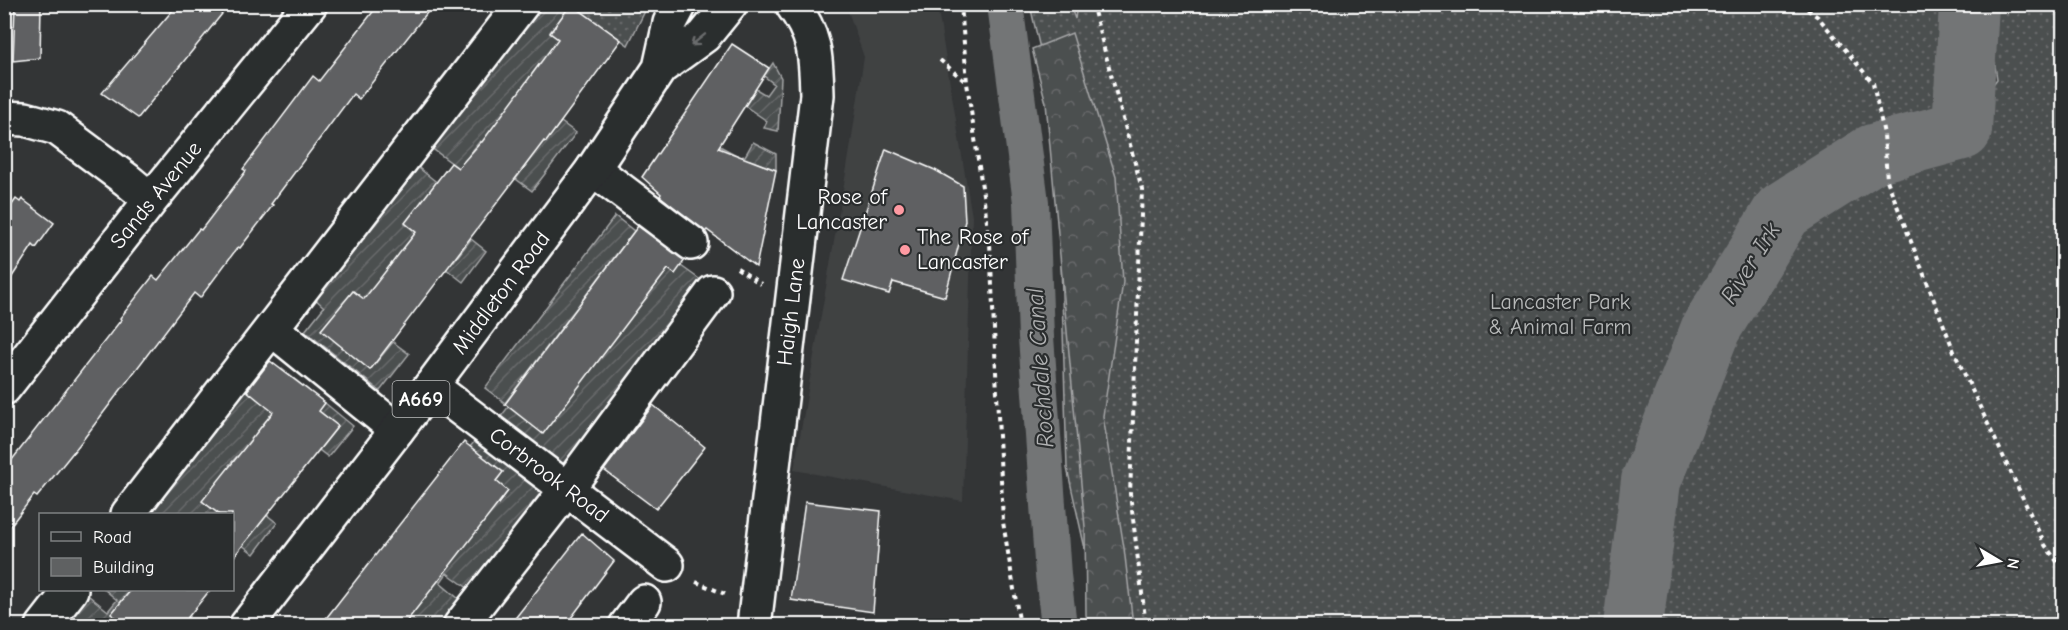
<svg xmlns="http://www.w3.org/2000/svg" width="2068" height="630" font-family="'Comic Neue',sans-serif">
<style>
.built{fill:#404243}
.grass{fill:url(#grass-dots);stroke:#a6a7a8;stroke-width:1.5}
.forest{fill:url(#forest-crowns);stroke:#a6a7a8;stroke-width:1.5}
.garden{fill:url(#garden-furrows);stroke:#a6a7a8;stroke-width:1.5}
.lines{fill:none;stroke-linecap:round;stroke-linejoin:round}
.canal{stroke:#737576;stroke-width:36}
.river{stroke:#737576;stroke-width:60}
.building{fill:#5f6162;stroke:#fff;stroke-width:1.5}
.minor-casing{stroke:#fff;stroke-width:38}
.major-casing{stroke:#fff;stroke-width:38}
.path{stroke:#fff;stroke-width:4;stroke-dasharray:4.5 4.5;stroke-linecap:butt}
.minor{stroke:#2a2d2e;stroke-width:33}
.major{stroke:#2a2d2e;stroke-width:33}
.oneway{stroke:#6a6c6d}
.poi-dot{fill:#ff9aa2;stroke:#2a2d2e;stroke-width:2}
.labels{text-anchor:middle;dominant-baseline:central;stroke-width:4.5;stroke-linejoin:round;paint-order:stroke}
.shield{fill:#2a2d2e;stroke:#bfc0c0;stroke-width:1.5}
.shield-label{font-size:21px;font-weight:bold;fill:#fff}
.street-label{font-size:22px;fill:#fff;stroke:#2a2d2e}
.poi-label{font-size:22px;fill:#fff;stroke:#2a2d2e;text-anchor:end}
.park-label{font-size:22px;fill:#b7b9b9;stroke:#2a2d2e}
.water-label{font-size:24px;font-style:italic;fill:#b2b3b4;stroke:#2a2d2e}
</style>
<defs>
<pattern id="grass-dots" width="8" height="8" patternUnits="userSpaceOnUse" patternTransform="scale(1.5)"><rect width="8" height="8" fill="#4c4f50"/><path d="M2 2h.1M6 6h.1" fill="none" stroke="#67696a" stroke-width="1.8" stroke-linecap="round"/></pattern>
<pattern id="forest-crowns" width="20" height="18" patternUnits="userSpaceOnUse" patternTransform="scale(1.5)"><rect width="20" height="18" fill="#4c4f50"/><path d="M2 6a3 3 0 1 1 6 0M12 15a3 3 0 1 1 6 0" fill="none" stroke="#67696a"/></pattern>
<pattern id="garden-furrows" width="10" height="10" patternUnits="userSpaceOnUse" patternTransform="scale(1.5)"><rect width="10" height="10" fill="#4c4f50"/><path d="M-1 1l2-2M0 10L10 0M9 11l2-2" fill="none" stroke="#67696a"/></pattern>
</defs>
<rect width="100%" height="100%" fill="#333536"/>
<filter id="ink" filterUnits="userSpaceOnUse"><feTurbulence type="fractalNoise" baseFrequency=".0167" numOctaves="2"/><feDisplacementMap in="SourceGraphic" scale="12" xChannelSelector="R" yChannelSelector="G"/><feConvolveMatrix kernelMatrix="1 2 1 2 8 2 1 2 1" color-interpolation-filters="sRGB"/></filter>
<g filter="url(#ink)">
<path class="built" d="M846,5h91l35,212 -9,284 -169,-31 56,-320 14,-93z"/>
<path class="grass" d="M1077,4l883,1 2,4 -6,57 38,17 3,-4 -11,-74h77v620h-961l-35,-157 -10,-345 -27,-118h40l5,14z
M573,5h75l-20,40z"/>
<path class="forest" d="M1072,33l44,144 7,105 -20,134 21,132 9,77h-44l-3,-10 -1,-88 -39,-424 -14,-54z"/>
<path class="garden" d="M538,5h33l-21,27 13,10 -23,21 -11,15 4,3 -28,31 40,30 16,-20 15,11 -44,58 -16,-12 15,-21 -36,-27 -10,14 -5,-4 -11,14 -5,17 -34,-25z
M773,63l8,15 -3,53 -14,-3 3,-7 -22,-15 11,-17 10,6 8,-11 -10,-8z
M753,142l23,12v16l-26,-10 -43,3 11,-18 22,12 5,-1z
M415,165l24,19 -34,40 49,37 17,-22 15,12 -23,31 -53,-41 -46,59 -11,-9 -9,12 11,9 -22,28 37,30 23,-28 16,12 -29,37 -75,-60 19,-24 -11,-10z
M615,216l19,15 -129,172 -20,-15z
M681,266l25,18 -144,183 -63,-48 10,-13 34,27 125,-164z
M282,369l26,21 -22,30 -20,1 -10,12 -7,33 -12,-10 -8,9 13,11 -39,25 16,13h-74l98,-127 15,12z
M325,403l28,23 -25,31 -9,-7 19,-24 -19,-15z
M477,438l70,55 -78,96 -22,-16 -7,10 20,17 -15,25h-55l90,-125 13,10 15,-19 -12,-10 7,-9 -33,-25z
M267,515l10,8 -23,31 -21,-16 -1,-13 17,13z
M105,590h26l-11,13 14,11 -14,-3 -12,14 -51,1 27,-34 24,19 9,-11z"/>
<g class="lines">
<path class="canal" d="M1005,4l26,198 5,135 17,238 6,51"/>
<path class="river" d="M1633,626l18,-145 60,-153 72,-117 90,-57 89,-24 7,-126"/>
</g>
<path class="building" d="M15,4h26l-1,54 -27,3z
M178,4h52l-92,114 -36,-25z
M379,4h55l-75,95 -6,-5 -82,110 2,1 -33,43 -2,-1 -38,51 -6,-5 -115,152 -42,52 -3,-2 -30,39v-64l117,-150 -1,-2 33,-42 5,4 41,-51 2,1 45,-59 -3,-2 70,-93 6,5z
M571,4l50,36 -75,102 -2,-1 -174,229 -49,-40 32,-39 11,8 52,-67 -11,-9 46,-60 7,5 23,-26h1l76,-103 -8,-6z
M732,44l37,24 -51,80 58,22 -20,97 -49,-37 -2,2 -45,-36 1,-2 -19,-17z
M886,149l49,21 28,16 2,35 -20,76 -52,-15 -4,12 -46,-14z
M16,199l4,3 2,-3 32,24 -18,25 -3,-3 -29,44v-73z
M638,226l47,34 -10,14 -7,-5 -125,165 -38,-30z
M270,361l55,42 -6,8 19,15 -106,133v-45h-13l-17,-13 71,-89 -26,-21z
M653,405l52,42 -49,62 -52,-39z
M464,442l39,30 -7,9 12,10 -105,135h-83z
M805,502l76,9 -8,101 -82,-12z
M582,533l32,28 -49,65h-56z
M131,590h79l-29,36h-55l-15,-12z"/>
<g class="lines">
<g class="minor-casing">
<path id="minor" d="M4,118l21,1 32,9 70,52 24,20
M593,169l98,74
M272,329l125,101
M431,386l236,179
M4,388l147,-188 159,-196
M128,514l394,-510
M43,626l28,-36
M460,626l107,-137 146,-197
M626,626l18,-24"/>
</g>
<g class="major-casing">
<path id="major" d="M660,68l10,-45 10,-19
M246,626l185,-240 162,-217 67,-101 44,-32 26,-32
M754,626l63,-531c-1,-38 -1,-59 -25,-91"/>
</g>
<path class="path" d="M961,4l6,79 23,160 13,279 17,104
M1092,4l50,185 -12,305 16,132
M1800,4l18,13 55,66 11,51 3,46 68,174 90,191 19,26
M940,60l27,23
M737,268l24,16
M696,582l29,12"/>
<use href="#minor" class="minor"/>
<use href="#major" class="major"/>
</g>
<defs><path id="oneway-shaft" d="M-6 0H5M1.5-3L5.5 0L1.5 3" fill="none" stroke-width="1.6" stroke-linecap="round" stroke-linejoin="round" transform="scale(1.5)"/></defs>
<use class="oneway" href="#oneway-shaft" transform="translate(698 40) rotate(141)"/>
</g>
<g class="poi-dot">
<circle cx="899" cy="210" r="6"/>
<circle cx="905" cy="250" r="6"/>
</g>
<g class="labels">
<rect class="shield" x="392.5" y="381" width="57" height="36" rx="4.5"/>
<g class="shield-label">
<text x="421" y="399">A669</text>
</g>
<g class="street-label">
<text transform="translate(156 195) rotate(-51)">Sands Avenue</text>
<text transform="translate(501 293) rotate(-53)">Middleton Road</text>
<text transform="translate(791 312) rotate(-83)">Haigh Lane</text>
<text transform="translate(549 475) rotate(37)">Corbrook Road</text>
</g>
<g class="poi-label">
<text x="887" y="197">Rose of<tspan x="887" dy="25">Lancaster</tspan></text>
<text x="917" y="237" text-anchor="start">The Rose of<tspan x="917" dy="25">Lancaster</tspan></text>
</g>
<g class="park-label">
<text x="1560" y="302">Lancaster Park<tspan x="1560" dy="25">&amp; Animal Farm</tspan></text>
</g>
<g class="water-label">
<text transform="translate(1750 263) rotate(-58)">River Irk</text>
<text transform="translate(1040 368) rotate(-94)">Rochdale Canal</text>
</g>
</g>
<rect width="2068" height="630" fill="none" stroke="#2a2d2e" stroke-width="24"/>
<rect x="12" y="12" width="2044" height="606" fill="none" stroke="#fff" stroke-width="2" filter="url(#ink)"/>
<rect x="39" y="513" width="195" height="78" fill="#2a2d2e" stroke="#7f8182" stroke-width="1.5"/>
<rect x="51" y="532" width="30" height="9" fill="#2a2d2e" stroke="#7f8182" stroke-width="1.5"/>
<text x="93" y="543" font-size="18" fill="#ffffff">Road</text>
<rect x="51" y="558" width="30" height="18" fill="#5f6162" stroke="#7f8182" stroke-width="1.5"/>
<text x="93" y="573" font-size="18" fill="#ffffff">Building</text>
<g transform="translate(1999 561) rotate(100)" stroke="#2a2d2e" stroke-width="4.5" paint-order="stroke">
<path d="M0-4.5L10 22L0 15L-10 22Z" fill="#ffffff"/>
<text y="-9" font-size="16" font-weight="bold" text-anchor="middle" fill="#ffffff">N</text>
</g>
</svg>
